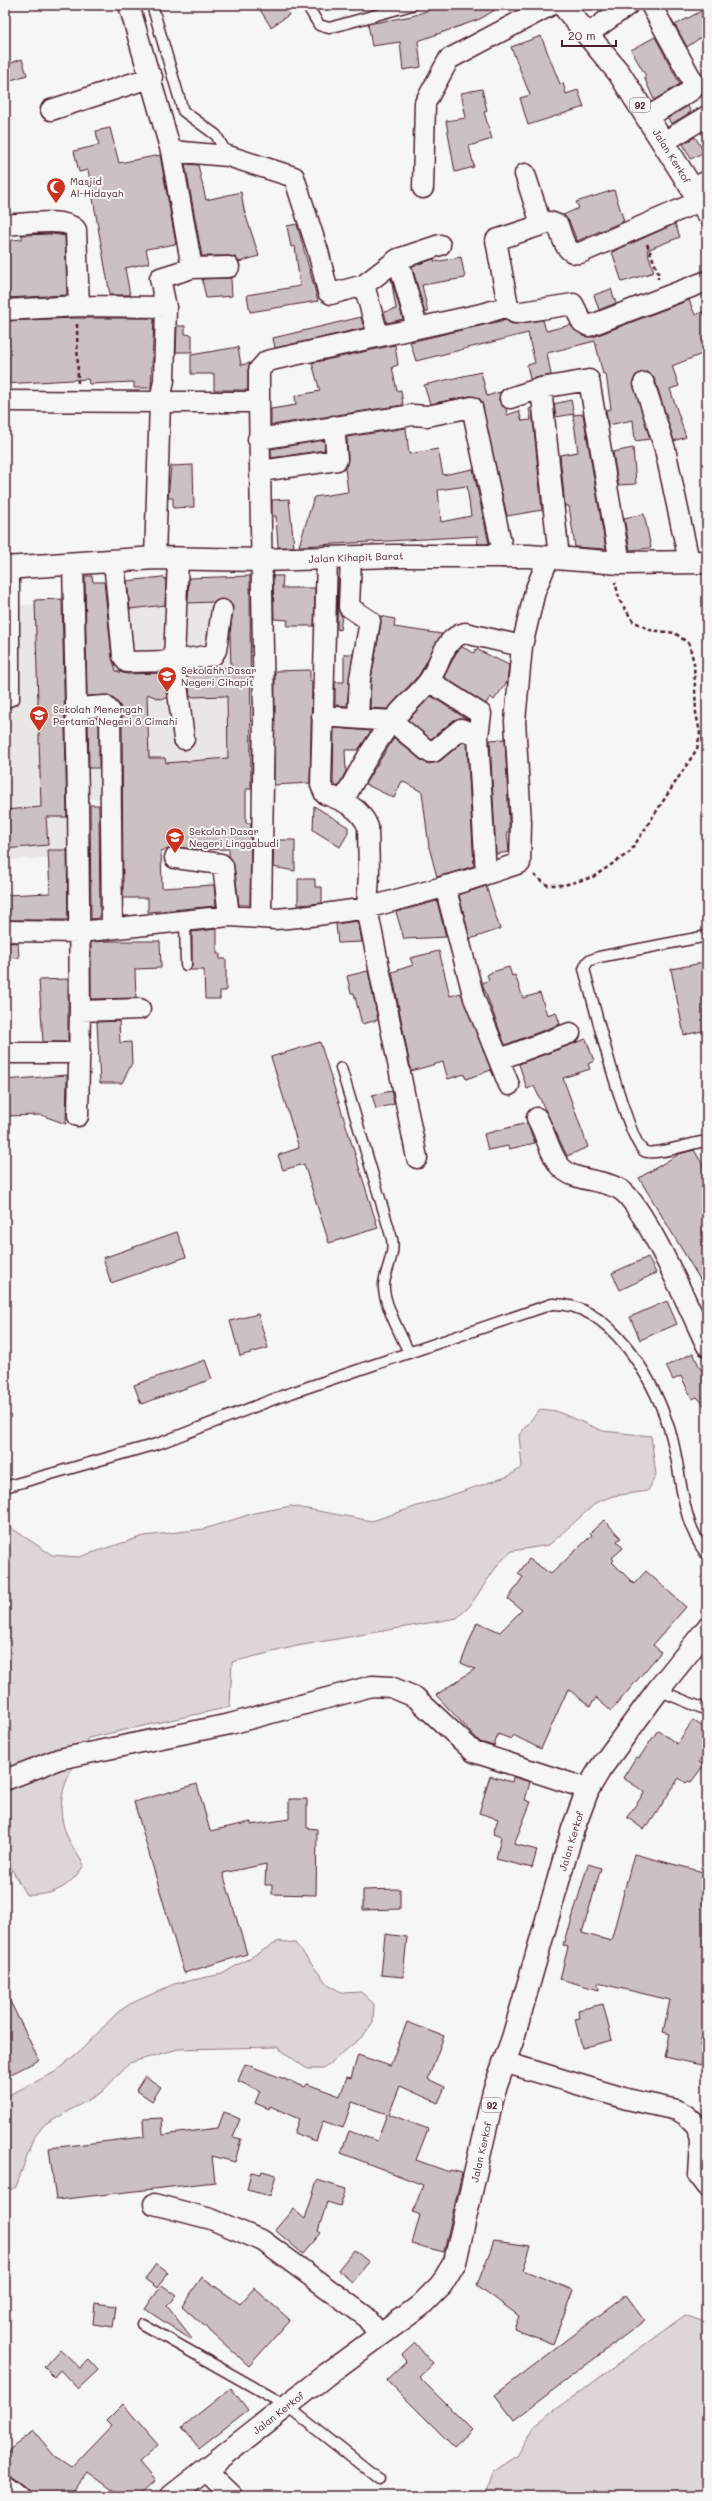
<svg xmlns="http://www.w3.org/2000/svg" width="712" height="2501" font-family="Mali,sans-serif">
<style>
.built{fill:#e9e6e3}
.green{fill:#ddd6d5;stroke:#947a80}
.building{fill:#ccc1c0;stroke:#4a1f2b;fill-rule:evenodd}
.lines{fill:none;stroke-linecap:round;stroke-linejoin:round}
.lane-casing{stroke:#4a1f2b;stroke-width:13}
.street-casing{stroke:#4a1f2b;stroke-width:23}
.secondary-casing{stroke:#4a1f2b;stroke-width:25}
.primary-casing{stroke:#4a1f2b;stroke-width:25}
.path{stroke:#4a1f2b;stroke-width:2.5;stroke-dasharray:4 3;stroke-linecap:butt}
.lane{stroke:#f6f6f2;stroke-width:10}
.street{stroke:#f6f6f2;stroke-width:20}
.secondary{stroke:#f6f6f2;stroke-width:22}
.primary{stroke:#f6f6f2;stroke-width:22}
.labels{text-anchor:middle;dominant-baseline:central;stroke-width:4;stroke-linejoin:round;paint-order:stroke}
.shield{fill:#f6f6f2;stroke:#7e6067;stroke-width:1}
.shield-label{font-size:9px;font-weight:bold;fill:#4a1f2b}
.street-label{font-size:10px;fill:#4a1f2b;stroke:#f6f6f2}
.poi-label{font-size:10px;fill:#4a1f2b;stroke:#f6f6f2;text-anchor:start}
</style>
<rect width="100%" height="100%" fill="#f6f6f2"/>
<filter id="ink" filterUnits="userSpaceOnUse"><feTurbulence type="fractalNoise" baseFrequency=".025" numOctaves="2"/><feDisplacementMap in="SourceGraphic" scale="8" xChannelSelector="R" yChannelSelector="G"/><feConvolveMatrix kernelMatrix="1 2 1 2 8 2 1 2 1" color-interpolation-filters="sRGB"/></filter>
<g filter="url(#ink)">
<path class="built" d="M75,581l170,13 14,198 -170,7z
M65,603l14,254 -74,3v-254z"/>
<path class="green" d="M540,1409l16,2 47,20 48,5 5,39 -8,16 -35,5 -16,6 -48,43 -37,6 -13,12 -30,44 -12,11 -160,28 -65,16 -2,45 -142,31c-17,32 -37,60 -21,98 4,10 12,20 17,29 -15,23 -31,31 -58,30l-21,-38v-330l3,-1 44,29 27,2 65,-21 60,-7 50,-16 37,-7 81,15 137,-45 13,-9 -3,-32z
M279,1941l16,2 33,42 15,8 18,-1 13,12 -1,18 -10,14 -40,33h-16l-30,-22 -99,2 -49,14 -27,29 -59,34 -10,13 -17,48 -11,5v-95l50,-25 28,-24 34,-35 13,-9 44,-20 48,-10z
M685,2315l22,8v173h-221l7,-24 24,-16 19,-32z"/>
<path class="building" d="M257,5h26l6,10 -18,12z
M430,5h73l-23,14 -62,22 3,26 -18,3 -3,-28 -28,4 -4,-22 44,-8 20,-7z
M707,8v25l-20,14 -12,-22z
M541,36l19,48 3,-1 3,11 12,-4 6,17 -56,18 -8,-27 10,-3 -19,-48z
M655,37l25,47 -26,16 -10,-23 2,-1 -15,-26z
M22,59l5,16 -22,7v-17z
M482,89l5,22 -3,1 8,27 -23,7 5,21 -19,5 -9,-51 20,-3 -5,-25z
M688,106l3,6 -20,12 -3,-6z
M110,128l9,35 41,-8 16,89 -30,5 3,14 -24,5 5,27h-20l-22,-125 -9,2 -5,-21 25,-6 -3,-14z
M695,137l9,15 -13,7 -8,-15z
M185,164l13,1 8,35 35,-8 3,18 15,46 -20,6 -4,-5 -6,-1h-27z
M614,190l10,31 -47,20 -8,-20 -6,-6 16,-7 -3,-6z
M297,224l21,77 -68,11 -3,-17 53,-9 -5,-40 -4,1 -4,-21z
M675,224l5,13 -33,13 7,22 -32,10 -10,-30z
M53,234l12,2 2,59 -62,3v-57l17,-2v-4z
M461,257l4,21 -43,7 6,27 -3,1 -13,-47 22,-7 1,3z
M231,278l1,18 -26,2 -4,-19z
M391,278l12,41 -16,4 -3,-11 12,-3z
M611,289l5,14 -17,7 -5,-15z
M689,300l6,15 12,-5v42l-35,14 7,20 -9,3 16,48 -12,4 -19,-61 -8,-8 -11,3 -3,6 17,58 -15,2 -2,-21 -25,5 -2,-15 5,-1 -5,-35h-3l-8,-33 -48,12 4,22 -21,4 -3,-14 8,-2 -7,-30 -112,28 -6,-19 95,-22 11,4 27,-4 3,11 24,-6 13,11 10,1z
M361,317l3,11 -89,20 -2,-10z
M74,318h80l-3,70h-17v-6l-45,2 -1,-5 -83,5v-63z
M177,326h8v8l7,1v17h-16z
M395,345l3,20 -6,2 5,24 4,-1 2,15 -132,20v-16l25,-4 -1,-9 25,-5 -8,-28z
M238,347l3,18 9,-2 -2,7v20h-34v-16h-23v-19z
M481,372l6,24 13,-4 -1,9 7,7 1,7 12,-4 3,10 9,-1 -2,-11 3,-1 10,102 -35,6 -27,-117 -10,-3 -40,8 -6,-19z
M571,400l3,14 -18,3 -2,-13z
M583,414l23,135 -31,-2 -6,-41h-4l-5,-51 18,-3 -5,-37z
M406,428l3,26 29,-5 5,26 30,-6 16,75h-12l1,-8 -179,10 15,-49 34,-5 -3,-24 3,-9 -1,-22zM467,486l4,30 -30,6 -3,-32z
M324,440l1,10 -54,8v-9z
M633,448l3,36 -18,1 -5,-33z
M193,465l1,42 -21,1v-10h-5l3,-32z
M289,499l5,48h-16l-2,-31h-4v-16z
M644,514l7,34 -21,2 -6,-32z
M85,576h7l1,6h11l8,75 4,14 11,3 37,-1 3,25 -7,1 -13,-5 2,64h16l1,5 62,-5 -1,-62 -37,1 -3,-26 44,-4 -1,-33 3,-28 -10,-7 -9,3 -26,1 1,-25 61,-2 1,213h-5v34h5l-1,82h-11l-5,-40 -5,-9v-7l-27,1 -26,-3 -15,4 1,37 52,-3 2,21 -68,6v-14h-25l-1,-187 -4,-8 -9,-8 -22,1z
M273,576h10l-1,12h33l-1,38h-27l1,-6 -14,-1z
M162,577l4,2 -1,26 -35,4 -3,-28z
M338,577v30l4,9 -2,14 -3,-1z
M62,599l5,218h-21l2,28 -43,4v-39l36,-3 -6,-207z
M380,616l15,3 -1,8 48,7 -23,41 -32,34 -17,-1 1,-29 10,-56z
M462,647l12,6 2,-4 33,16 -2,17 -13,18 -4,-3 -4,7 -42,-27 12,-24z
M344,654h9l-6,52 -12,-1v-23h9z
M310,670v11h2l-2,102 -36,2 1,-114z
M431,696l37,24 -8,-2 -6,2 -23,19 -23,-19z
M99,718v50h-10l-1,-49z
M334,728l37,3 -13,19h-13l1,21 -8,16 -5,-4z
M394,738l28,23 7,3 11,-3 23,-19 4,2 7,122 -37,11 -8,-30 -7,-55 -20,-11 -8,17 -29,-14z
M505,739l4,84v9h-2l2,20 -13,2 -6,-114z
M90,805h9l1,113 -9,1z
M314,806l34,21v6l-8,14 -27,-17z
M274,840h21v31l-22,-4z
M48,850h19l1,70h-63v-25l45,-2z
M298,879h17v8h7v16l-24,2z
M486,886l14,43 -30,10 -11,-44z
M437,901l9,36 -42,2 -8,-27z
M358,921l4,21 -24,1 -2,-19z
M217,929v25h3v5h6v32h-6v8h-15l-1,-29h-14l2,-5v-33z
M108,941h52l1,27 -26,1 1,29 -45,1v-57z
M5,942l13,1 1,15 -14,1z
M439,951l11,45 11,-3 30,77 -25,9 -2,-5 -16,5 -5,-17 -32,9 -19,-99 21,-7 -3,-7z
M707,962v68l-23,5 -13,-66z
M509,967l3,9 3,-1 8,23 17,-5 7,22 9,-3 4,12 -55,21 -23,-62 7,-3 -2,-5 5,-3z
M368,971l10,49 -16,4 -8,-31h-3l-4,-17z
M68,979v63h-25l-4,-62z
M119,1021l1,22 11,-1 1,21 -10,20h-22l-3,-61z
M586,1039l8,22 -6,3 2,5 -27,9 25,69 -21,9 -33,-70 -7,3 -8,-25z
M320,1042l58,186 -49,15 -25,-79 -21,6 -5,-15 21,-7 -28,-91z
M67,1075l-1,49 -25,-9 -36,1v-36z
M392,1091l2,13 -18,5 -4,-14z
M527,1123l8,20 -26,6 -1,-3 -20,4 -4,-16z
M694,1150l13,22v119l-68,-113 40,-24z
M177,1232l9,25 -75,26 -8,-25z
M648,1257l8,16 -36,17 -8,-17z
M667,1301l10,23 -37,16 -10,-23z
M258,1314l10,34 -28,8 -10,-35z
M693,1353l8,17 6,-3v41l-10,-11 -5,2 -11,-23 -8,4 -7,-14z
M205,1360l7,19 -71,25 -7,-19z
M604,1520l17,18 -4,3 6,7 -11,10 2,2 -2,2 22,22 12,-13 40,36 -33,38 8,7 -50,59 -15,-13 -6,8 -22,-17 -27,60 -28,-14 -2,4 -13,-5 -4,12 -14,-4 -44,-47 39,-26 -14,-6 16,-41 23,10 22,-22 -14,-11 15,-22 -5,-3 11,-15 22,15 41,-39 -2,-2z
M693,1720l14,10v21l-8,11 5,3 -13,17 -3,-1 -2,2 -7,-5 -31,48 -2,-1 -3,4 -16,-12 18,-25 -22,-14 13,-21 3,1 19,-28 19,14z
M490,1776l22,6 1,-5 17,5 -5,18 6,2 -17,42 23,6 -5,18 -36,-9 5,-22 -8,-3 5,-15 -19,-6z
M197,1784l13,47 41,-9v3l38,-6v-20h18v29l10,1 -1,66 -44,-1v-9h-7l1,-21 -43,9 24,81 -63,19 -50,-171z
M634,1854l73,19v139l-7,34 5,1 -4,18 -36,-8 5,-23 -7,-2 7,-32 -72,-17 1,7 -39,-11 8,-32 -5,-2 5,-17 1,1 19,-65 13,4 -19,65 29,8z
M400,1889v20l-37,1v-20z
M385,1934l22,3 -4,40 -22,-2z
M5,1991l34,69 -34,17z
M603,2004l9,36 -30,8 -7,-29 5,-1 -2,-8z
M407,2022l37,14 -16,43 17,8 -7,16 -38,-17 -11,28 39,15 -12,31 33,12 1,-2 12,3 -18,79 -32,-8 8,-29 -7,-3 10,-27 -82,-32 8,-22 28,10 10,-27 -35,-12 -9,26 -20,-7 -7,20 -22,-8 5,-14 -29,-13 -1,3 -14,-6 5,-12 -22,-10 7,-17 60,23 2,-3 33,12 7,-19 4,1 7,-23 32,11z
M145,2076l16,11 -9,14 -16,-11z
M224,2112l16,7 -7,18 8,2 -6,23 -23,-6 3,26 -159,18 -7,-52 95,-11 -1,-18 19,-1 1,17 55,-7z
M262,2171l14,4 -6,21 -23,-6 4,-18 10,2z
M317,2180l29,9 -6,17 -13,-4 -9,29 3,2 -18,21 -28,-24 18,-21 12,10z
M494,2241l37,5 -8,24 50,20 -20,54 -39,-15 5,-13 -42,-31z
M354,2250l15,12 -17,20 -14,-12z
M156,2264l12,9 -11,15 -12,-9z
M202,2277l38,27 14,-16 36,32 -41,46 -67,-60z
M162,2285l15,11 -10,10 25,32 -2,1 -45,-30z
M626,2295l19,25 -131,100 -19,-25z
M95,2303l21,3 -3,21 -20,-3z
M415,2343l18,21 -14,13 53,53 -18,17 -67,-67 20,-19 -5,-6z
M60,2349l20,19 9,-8 9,10 -20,19 -18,-19 -6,7 -10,-10z
M231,2388l17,22 -49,38 -17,-21z
M123,2404l35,41 -19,17 16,19 -16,15h-17l-34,-25 -19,25h-32l-25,-20 -7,-2v-21l29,-22 22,27 15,10 41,-43 -5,-5z"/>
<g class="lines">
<g class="lane-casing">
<path id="lane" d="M152,5l31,106 33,24 12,21
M307,5l12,20 10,3 83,-23
M5,703l9,-4v-132
M185,921l1,44
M707,936l-108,21 -11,4 -4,8c8,27 43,172 60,182 10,6 49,-9 63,-10
M341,1068l51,171c3,16 -6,29 -8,45 -2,17 18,53 25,69
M5,1487l155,-44 122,-47 270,-92c59,-2 101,75 117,124 14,42 9,90 38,127
M658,1690l49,20
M142,2324l145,82 92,73"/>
</g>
<g class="street-casing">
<path id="street" d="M129,5l42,146 21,117
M588,34l40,-29
M51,110l101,-33
M648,117l44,-27v-10l-41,-75
M664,142l43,-26
M171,151l57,5 66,21 24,74 10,41 3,2 33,-9 14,50
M525,174l16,50
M423,188l2,-85 24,-44 102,-54
M693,189l14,-8
M700,201l-120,52c-15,2 -18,-17 -22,-28l-8,-3 -54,18 12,66 7,7 58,-9 9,18 7,4 118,-45
M5,225c15,-1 63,-8 71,5l3,76 87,1
M229,267l-37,1 -32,10 6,29 -2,73 -4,22h99v-32l8,-9 219,-48 22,-7
M364,285l34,-26
M5,310l74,-4
M417,327l-19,-68 42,-14
M644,383l21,66 24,112
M541,388l18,170
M510,398l31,-10 48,-8 31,183
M5,401l155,1 -5,156
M259,402l5,312 -3,204
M258,439l155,-24 14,1 45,-9 32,150
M261,471l76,-11 -3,-34
M327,557l-6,228 4,9c17,6 36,14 43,33l1,47 -2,34 50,250
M351,557l-2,50 21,14 -10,57 -2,39
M178,559l-4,102 10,78
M114,561l9,95 4,6 47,-1 39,-6 3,-5 6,-40
M73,563l5,234 2,214 -2,105
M429,681l52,33 -3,22 8,138
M77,708l28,-2 5,5 2,217
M322,716l70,5 37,31h4l28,-23 17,7
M344,800c14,-28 30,-56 49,-80 11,-14 25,-25 35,-38 13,-17 14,-44 37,-49l57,13
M175,858l46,6 2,2 6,50
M445,886l29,112 35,87
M5,931l75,1 149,-16 47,3 34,-3 57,-8 98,-27 55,-18 1,-40 -6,-102 7,-75 13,-55 14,-34
M80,1011l60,-2
M5,1053h75
M500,1059l70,-26
M537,1118c8,14 13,36 22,47 14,18 44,13 62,25 24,16 71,125 86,156
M5,1780l54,-21 171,-35 142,-38 19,1 24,10 59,55 114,37
M504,2062l123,37 50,11 10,6 10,10 3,16 -2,32 9,12
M154,2204l57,15 52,22 102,75 15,19
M205,2470l27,26
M5,2485l14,11"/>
</g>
<g class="secondary-casing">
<path id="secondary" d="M5,568l150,-10 107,2 131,-4h136l91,7 87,-1"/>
</g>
<g class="primary-casing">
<path id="primary" d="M563,5l56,68 88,139
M172,2496l154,-121 94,-69 21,-21 14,-23 39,-171 19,-53 60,-209 15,-40 12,-20 58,-79 49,-61"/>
</g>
<path class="path" d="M647,244l11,28v7
M77,324l1,59
M534,875l13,10h17l29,-8 37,-25 67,-103 3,-16 -4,-20 -2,-50 -5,-19 -14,-11 -25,-3 -17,-9 -13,-20 -5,-19"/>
<use href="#lane" class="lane"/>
<use href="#street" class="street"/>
<use href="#secondary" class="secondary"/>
<use href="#primary" class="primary"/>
</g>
</g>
<defs>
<g id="mosque-pin" transform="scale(1)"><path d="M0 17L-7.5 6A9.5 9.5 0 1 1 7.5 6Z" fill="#c8321e" stroke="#f6f6f2"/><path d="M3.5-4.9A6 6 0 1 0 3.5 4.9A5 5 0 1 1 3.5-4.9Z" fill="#fff"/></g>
<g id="school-pin" transform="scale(1)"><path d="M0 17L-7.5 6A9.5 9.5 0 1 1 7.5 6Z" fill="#c8321e" stroke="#f6f6f2"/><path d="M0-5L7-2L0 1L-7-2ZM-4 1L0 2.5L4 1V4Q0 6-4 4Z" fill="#fff"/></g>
</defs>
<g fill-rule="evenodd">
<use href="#mosque-pin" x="56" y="187"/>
<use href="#school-pin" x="167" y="676"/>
<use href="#school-pin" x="39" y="715"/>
<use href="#school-pin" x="175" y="837"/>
</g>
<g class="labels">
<g class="shield">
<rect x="630" y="98" width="20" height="14" rx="3"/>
<rect x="482" y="2098" width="20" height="14" rx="3"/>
</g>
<g class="shield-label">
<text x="640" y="105">92</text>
<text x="492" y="2105">92</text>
</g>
<g class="street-label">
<text transform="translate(672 156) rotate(58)">Jalan Kerkof</text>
<text transform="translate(356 557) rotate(-2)">Jalan Kihapit Barat</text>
<text transform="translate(571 1841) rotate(-73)">Jalan Kerkof</text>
<text transform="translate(481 2152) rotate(-77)">Jalan Kerkof</text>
<text transform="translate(278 2413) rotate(-38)">Jalan Kerkof</text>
</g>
<g class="poi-label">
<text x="70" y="181">Masjid<tspan x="70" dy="12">Al-Hidayah</tspan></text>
<text x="181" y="670">Sekolahh Dasar<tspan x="181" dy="12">Negeri Cihapit</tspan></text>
<text x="53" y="709">Sekolah Menengah<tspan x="53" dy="12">Pertama Negeri 8 Cimahi</tspan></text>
<text x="189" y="831">Sekolah Dasar<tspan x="189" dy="12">Negeri Linggabudi</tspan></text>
</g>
</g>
<rect width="712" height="2501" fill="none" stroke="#f6f6f2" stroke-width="20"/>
<rect x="10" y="10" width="692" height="2481" fill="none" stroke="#4a1f2b" stroke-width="1.5" filter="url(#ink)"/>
<path d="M562 40v6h54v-6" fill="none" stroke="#4a1f2b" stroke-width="2"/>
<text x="568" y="40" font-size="12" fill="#4a1f2b" stroke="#f6f6f2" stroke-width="3" paint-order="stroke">20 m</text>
</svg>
